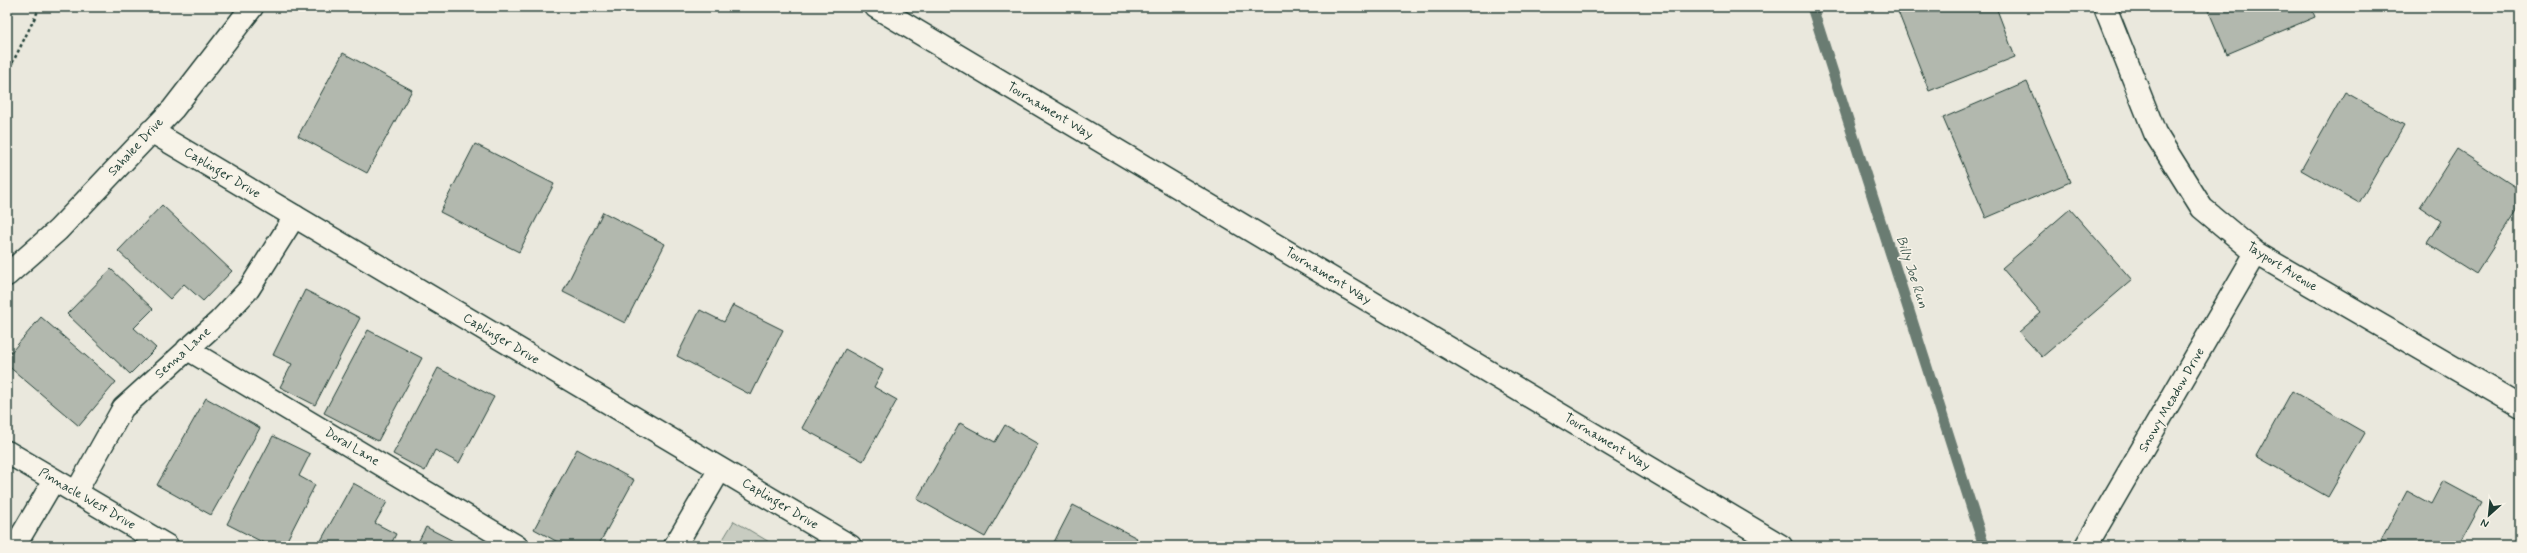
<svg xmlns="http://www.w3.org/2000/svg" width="2527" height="553" font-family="Mynerve,sans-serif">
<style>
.green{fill:#c8ccc1;stroke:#74847a}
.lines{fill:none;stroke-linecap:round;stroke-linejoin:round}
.stream{stroke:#6a7c72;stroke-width:11}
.building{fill:#b2b8ae;stroke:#1f3d34}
.service-casing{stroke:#1f3d34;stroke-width:24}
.minor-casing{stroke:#1f3d34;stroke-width:25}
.path{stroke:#1f3d34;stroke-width:2.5;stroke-dasharray:3 3;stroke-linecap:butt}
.service{stroke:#f7f3e8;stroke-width:21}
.minor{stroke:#f7f3e8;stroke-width:22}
.labels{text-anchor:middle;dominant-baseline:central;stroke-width:3;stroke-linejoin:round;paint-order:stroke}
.street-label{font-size:13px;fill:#1f3d34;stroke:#f7f3e8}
.water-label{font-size:14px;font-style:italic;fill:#445c53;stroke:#f7f3e8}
</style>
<rect width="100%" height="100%" fill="#eae8dd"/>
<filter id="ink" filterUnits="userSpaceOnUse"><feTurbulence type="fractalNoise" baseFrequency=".025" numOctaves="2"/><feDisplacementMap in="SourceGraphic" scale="8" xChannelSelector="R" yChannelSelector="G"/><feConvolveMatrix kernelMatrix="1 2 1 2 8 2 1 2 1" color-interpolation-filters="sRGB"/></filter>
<g filter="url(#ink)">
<path class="green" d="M734,521l42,25h-57z"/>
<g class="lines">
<path class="stream" d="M1812,7l172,539"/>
</g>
<path class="building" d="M1901,7h95l19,50 -86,34 -32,-82z
M2207,7h104l4,10 -88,37z
M343,53l69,37 -45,83 -69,-37z
M2027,82l43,100 -84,36 -43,-100z
M2345,92l59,33 -45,78 -58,-33z
M475,144l79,40 -35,68 -79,-40z
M2457,149l63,41v16l-44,68 -49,-31 14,-22 -21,-14z
M162,205l70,66 -29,30 -19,-17 -14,15 -52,-48z
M2070,209l62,71 -90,77 -23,-25 22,-19 -39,-45z
M603,212l62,32 -40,79 -62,-31z
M111,269l42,40 -19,19 22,20 -26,26 -63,-60z
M305,290l55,28 -45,87 -35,-18 12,-23 -19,-9z
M733,305l50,25 -32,65 -74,-39 23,-46 24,12z
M41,317l75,65 -37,44 -72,-61v-8z
M368,330l54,28 -44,83 -54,-28z
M845,349l38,21 -9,17 23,13 -34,61 -61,-33z
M438,368l56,29 -35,66 -24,-13 -10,21 -32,-17z
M2292,391l73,42 -37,64 -72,-41z
M206,398l54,30 -49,87 -54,-30z
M960,423l35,19 10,-17 33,19 -53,93 -68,-38z
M273,436l37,18 -11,22 16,9 -31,61h-14l-43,-22z
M577,449l57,31 -36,66h-33l-31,-17z
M2443,481l39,21 -24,44h-67l-10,-6 26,-49 24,13z
M353,483l34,19 -12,21 21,11 -6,12h-72z
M1073,505l64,33 -4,8h-81z
M426,527l35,18v1h-45z"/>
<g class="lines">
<g class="service-casing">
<path id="service" d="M187,349l330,197
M76,492l47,-84 96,-87 30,-32 46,-73
M15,546l39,-66"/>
</g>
<g class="minor-casing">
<path id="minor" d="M876,7l905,539
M2105,7l50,126 47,75 54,45 264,153
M151,131l699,415
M7,275l51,-45 115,-121 79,-102
M7,452l160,94
M675,546l45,-77
M2086,546l170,-293"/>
</g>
<path class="path" d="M7,74l33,-67"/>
<use href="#service" class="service"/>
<use href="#minor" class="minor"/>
</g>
</g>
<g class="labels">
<g class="street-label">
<text transform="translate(1050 111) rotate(31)">Tournament Way</text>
<text transform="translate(136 147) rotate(-47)">Sahalee Drive</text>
<text transform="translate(222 173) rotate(31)">Caplinger Drive</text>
<text transform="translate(2282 267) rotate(32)">Tayport Avenue</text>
<text transform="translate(1328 276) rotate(31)">Tournament Way</text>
<text transform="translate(501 339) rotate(31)">Caplinger Drive</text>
<text transform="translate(183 353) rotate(-42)">Senna Lane</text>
<text transform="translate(2172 400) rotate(-60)">Snowy Meadow Drive</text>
<text transform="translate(1607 442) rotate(31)">Tournament Way</text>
<text transform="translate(352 447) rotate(31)">Doral Lane</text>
<text transform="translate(87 499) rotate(30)">Pinnacle West Drive</text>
<text transform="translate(780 504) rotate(31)">Caplinger Drive</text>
</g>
<g class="water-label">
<text transform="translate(1912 272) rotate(72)">Billy Joe Run</text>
</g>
</g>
<rect width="2527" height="553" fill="none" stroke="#f7f3e8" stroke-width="24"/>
<rect x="12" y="12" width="2503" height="529" fill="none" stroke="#1f3d34" stroke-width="1.5" filter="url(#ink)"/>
<g transform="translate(2489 515) rotate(207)" stroke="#f7f3e8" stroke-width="3" paint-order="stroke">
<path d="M0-3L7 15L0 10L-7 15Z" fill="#1f3d34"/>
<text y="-6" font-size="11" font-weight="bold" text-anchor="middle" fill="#1f3d34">N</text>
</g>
</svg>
